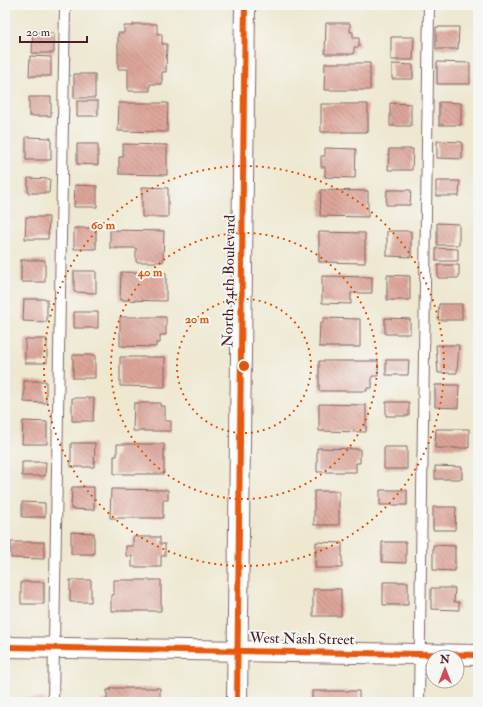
<svg xmlns="http://www.w3.org/2000/svg" width="483" height="707" font-family="'IM FELL Double Pica',serif">
	<defs>
		<pattern id="building-back-hatch" width="6" height="6" patternUnits="userSpaceOnUse"><rect width="6" height="6" fill="#dda599"/><path d="M-1 5l2 2M0 0l6 6M5-1l2 2" fill="none" stroke="#b5867d"/></pattern>
	</defs>
	<rect width="100%" height="100%" fill="#f6f6f2"/>
	<filter id="ink" filterUnits="userSpaceOnUse"><feTurbulence type="fractalNoise" baseFrequency=".025" numOctaves="2"/><feDisplacementMap in="SourceGraphic" scale="8" xChannelSelector="R" yChannelSelector="G"/><feConvolveMatrix kernelMatrix="1 2 1 2 8 2 1 2 1" color-interpolation-filters="sRGB"/></filter>
	<filter id="wash" filterUnits="userSpaceOnUse"><feTurbulence type="fractalNoise" baseFrequency=".012" numOctaves="4" result="noise"/><feDisplacementMap in="SourceGraphic" scale="16" xChannelSelector="R" yChannelSelector="G"/><feGaussianBlur stdDeviation="0.9" result="paint"/><feColorMatrix in="noise" values="0 0 0 0 0 0 0 0 0 0 0 0 0 0 0 0 0 1.4 0 .05"/><feComposite in="paint" operator="in"/></filter>
	<g filter="url(#wash)">
		<rect width="100%" height="100%" fill="#eee8d1"/>
		<g id="blocks">
			<path fill="url(#building-back-hatch)" d="M326,23h24v9h3v6h6v9h-5v7h-29z
				M133,24h24v10h5v10h5l-1,28h-4v12h-12v7h-22v-22h-10v-36h6v-7h9z
				M436,27h23l-1,22h-22z
				M33,32l21,1v20h-22z
				M391,37h23l-1,23h-22z
				M30,56l21,1v19h-22z
				M437,62l33,1v21h-33z
				M325,63h45v27h-46z
				M392,64l21,1v14h-21z
				M74,74h21v24h-21z
				M29,97h22v19h-22z
				M77,101h21v15h-21z
				M439,102l22,1v22h-22z
				M119,103h49l-1,29 -49,-1z
				M390,103l21,1v22h-21z
				M321,104h47v28h-47z
				M26,137l25,1v22h-25z
				M437,141l25,1v17l-25,-1z
				M77,144h21v21l-21,-1z
				M123,144l44,1v30l-48,-1v-17h4z
				M325,148l31,1 -1,29 -30,-1v-10h-4v-11h4z
				M389,149h24l-1,21h-24z
				M28,178l22,1 -1,14h-21z
				M436,181h24l-1,15h-23z
				M75,185l22,1v21h-23z
				M142,187l26,1v29h-26z
				M321,190l47,1v26l-48,-1z
				M387,190h24l-1,15h-24z
				M26,217h23l-1,22h-23z
				M437,223l22,1v21h-22z
				M74,228h22v21h-22z
				M110,230l54,1 -1,31h-27v-14h-26z
				M387,231h24v26l-24,-1z
				M319,232l46,1v30l-46,-1z
				M436,248l22,1v12h-22z
				M21,260h24v22h-24z
				M438,265h21v13h-21z
				M74,271h22v22l-22,-1z
				M121,272l45,1v28l-46,-1z
				M387,275l23,1v24h-23z
				M322,276l50,1v16h-21v11l-29,-1z
				M5,299h4l-1,17h-3z
				M24,299h23v23l-24,-1z
				M439,304h23v16h-24z
				M74,312h24v16h-24z
				M120,317h46v18h-6v8h-4v4l-36,-1z
				M323,318l37,1v28h-41l1,-24h3z
				M385,318l25,1v15h-25z
				M25,339h22v24h-22z
				M436,345h23l-2,28h-19z
				M73,355h22v23h-22z
				M120,357h45v30l-45,-1z
				M386,360h23l-1,15h-22z
				M319,361h59v15h-6v12h-5v3h-48z
				M24,381h22v22l-22,-1z
				M435,385h24l-1,23 -23,-1z
				M72,398h22l-1,23h-21z
				M386,402h23v14h-23z
				M134,403h26v3h5v15h6v10h-38z
				M319,404l47,1v27l-47,-1z
				M23,421l24,1v22h-25z
				M436,429h33v19h-34z
				M71,443h24l-1,24h-23z
				M117,444h47v30h-50v-18h3z
				M384,447h23v22h-23z
				M317,448l43,1v14h-4v9h-39z
				M22,462h24l-1,14h-23z
				M435,466l27,1v12h-27z
				M72,487h22v23l-23,-1z
				M111,489l57,1v10h-5v18h-53z
				M380,490h27v15h-27z
				M314,491h25v34h-25z
				M22,502l23,1v14h-23z
				M433,507h23l-1,23h-22z
				M475,508l3,1v28h-3z
				M71,532l23,1v21h-23z
				M133,537h27v7h5v12h-4v11h-29v-11h-6v-10h7z
				M11,542h33v17l-33,-1z
				M316,542l26,1v25h-27z
				M382,542h24v21l-24,-1z
				M433,545l22,1v25l-22,-1z
				M70,580h21v22h-21z
				M114,580h47v31h-50v-16h3z
				M21,582h23v22h-23z
				M383,582h25v23h-25z
				M431,588h24l-1,14h5v8l-28,-1z
				M313,589h28v27h-28z
				M111,688h49v14h-58v-2h5v-10h4z
				M312,691h47v11h-47z
				M22,698l23,1v3h-23z"/>
		</g>
	</g>
	<g filter="url(#ink)">
		<use href="#blocks" fill-opacity="0" stroke="#836565" stroke-width="1"/>
		<g fill="none" stroke-linecap="round" stroke-linejoin="round">
			<g stroke="#836565" stroke-width="12">
				<path id="service" d="M53,702l12,-697
					M419,702l10,-697"/>
			</g>
			<g stroke="#836565" stroke-width="22">
				<path id="minor" d="M5,647l473,8
					M237,702l8,-697"/>
			</g>
			<use href="#service" stroke="#fff" stroke-width="10"/>
			<use href="#minor" stroke="#fff" stroke-width="20"/>
			<g stroke="#f6f6f2" stroke-width="8">
				<path id="cycleway" d="M5,647l473,8
					M237,702l8,-697"/>
			</g>
			<use href="#cycleway" stroke="#e8590c" stroke-width="6"/>
		</g>
	</g>
	<g fill="none" stroke="#e0560e" stroke-width="2" stroke-dasharray="2 4">
		<circle cx="244" cy="366" r="67"/>
		<circle cx="244" cy="366" r="133"/>
		<circle cx="244" cy="366" r="200"/>
	</g>
	<g text-anchor="middle" dominant-baseline="central" stroke-width="4" stroke-linejoin="round" paint-order="stroke">
		<g font-size="15" fill="#4a1f2b" stroke="#f6f6f2">
			<text transform="translate(229 281) rotate(-89)">North 54th Boulevard</text>
			<text transform="translate(302 639) rotate(1)">West Nash Street</text>
		</g>
	</g>
	<circle cx="244" cy="366" r="6" fill="#e0560e" stroke="#f6f6f2" stroke-width="2"/>
	<g font-size="12" text-anchor="middle" font-weight="bold" fill="#e0560e" stroke="#f6f6f2" stroke-width="4" stroke-linejoin="round" paint-order="stroke">
		<text x="103" y="229">60 m</text>
		<text x="150" y="276">40 m</text>
		<text x="197" y="323">20 m</text>
	</g>
	<rect width="483" height="707" fill="none" stroke="#f6f6f2" stroke-width="20"/>
	<g transform="translate(445 669)"><circle r="19" fill="#f6f6f2" stroke="#b1a0a2"/>
	<path d="M0-3L7 15L0 10L-7 15Z" fill="#d1495b"/>
	<text y="-6" font-size="11" font-weight="bold" text-anchor="middle" fill="#4a1f2b">N</text>
	</g>
	<path d="M20 36v6h67v-6" fill="none" stroke="#4a1f2b" stroke-width="2"/>
	<text x="26" y="36" font-size="12" fill="#4a1f2b" stroke="#f6f6f2" stroke-width="3" paint-order="stroke">20 m</text>
</svg>
